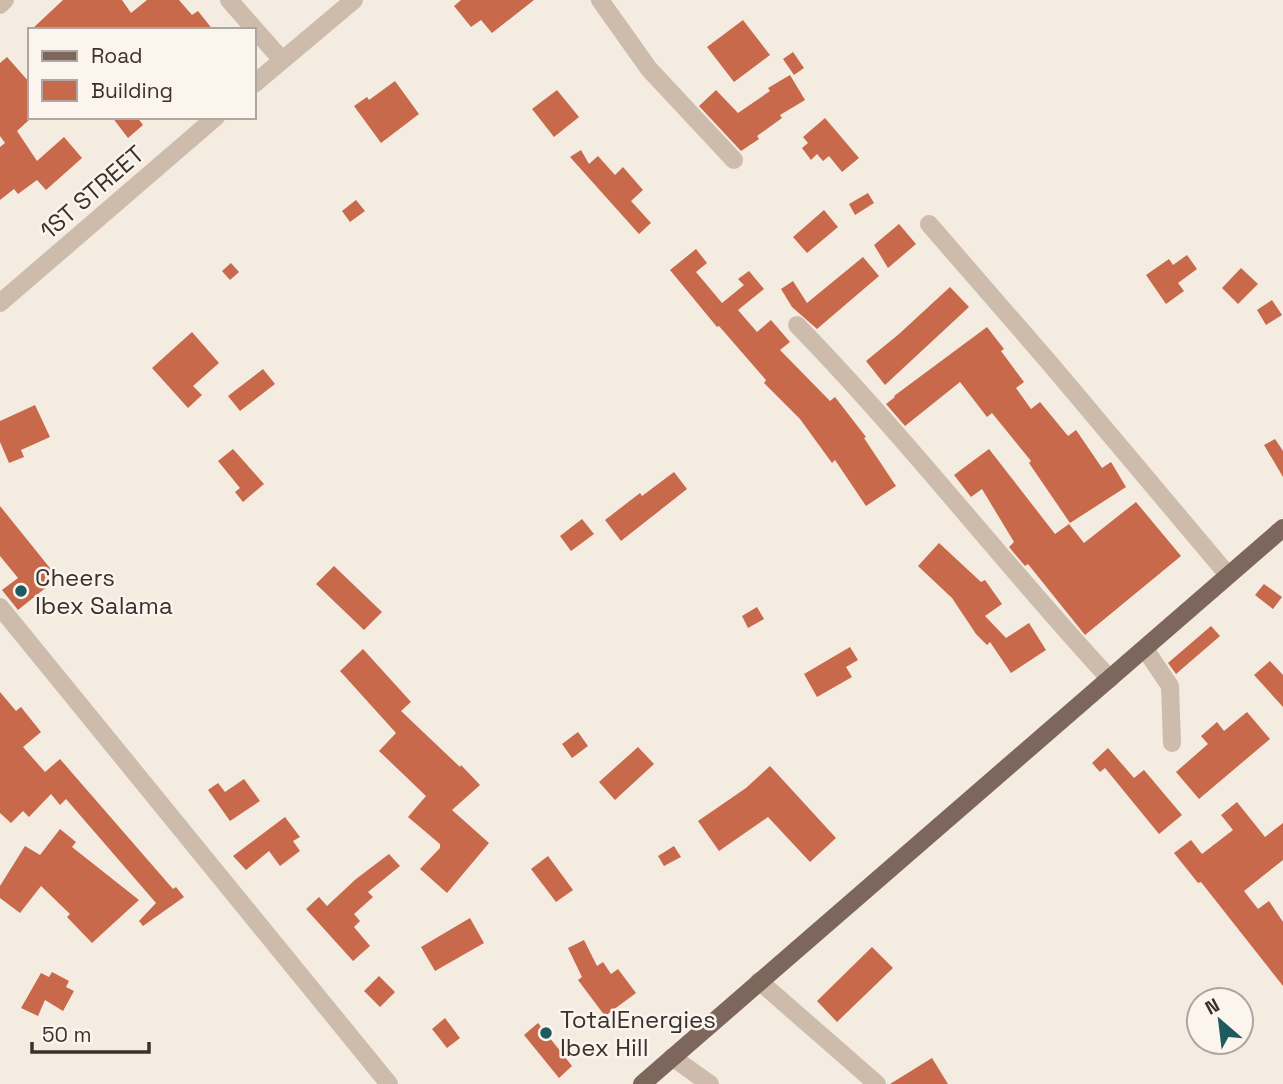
<svg xmlns="http://www.w3.org/2000/svg" width="1283" height="1084" font-family="'Space Grotesk',sans-serif">
	<rect width="100%" height="100%" fill="#f4ebe1"/>
	<path fill="#c8694b" d="M63,0h59l9,13 16,-13h32l13,15 6,-4 15,19h-182z
		M461,0h73l-42,33 -11,-13 -10,7 -17,-21z
		M743,20l27,35 -36,27 -27,-35z
		M793,52l11,16 -10,7 -11,-16z
		M7,57l23,26v36l-13,12 20,30 27,-24 18,21 -36,32 -9,-10 -19,14 -4,-5 -14,11v-53l5,-4 -5,-7v-73z
		M790,75l15,25 -25,15 2,3 -25,18 2,3 -18,12 -42,-45 17,-16 22,23 32,-22 -2,-3z
		M395,81l24,33 -38,29 -27,-37 13,-9 2,3z
		M557,90l22,27 -25,20 -22,-28z
		M112,117h25l6,8 -15,13z
		M825,118l34,40 -17,14 -13,-16 -6,5 -6,-7 -6,6 -9,-12 6,-5 -5,-6z
		M581,150l8,14 9,-8 17,19 8,-8 20,23 -12,11 20,22 -12,11 -69,-77z
		M868,193l6,10 -19,12 -6,-11z
		M356,200l9,11 -15,11 -8,-11z
		M824,210l14,17 -31,26 -14,-16z
		M899,224l17,20 -28,24 -14,-23z
		M696,249l11,14 -11,9 26,31 22,-18 -6,-6 11,-8 15,18 -26,21 19,22 14,-12 19,22 -10,8 50,51 5,-4 31,40 -2,1 32,48 -30,20 -31,-46 -3,3 -32,-44 -36,-36 2,-3 -47,-54 -2,1 -47,-57z
		M1187,255l10,14 -19,14 6,8 -18,13 -20,-29 23,-16 4,6z
		M863,257l16,19 -62,53 -25,-22 -11,-18 12,-8 14,22z
		M231,263l8,9 -9,8 -8,-9z
		M1241,268l17,16 -20,20 -16,-16z
		M950,287l19,20 -84,78 -19,-24 33,-27z
		M1272,300l10,15 -16,10 -9,-15z
		M987,327l17,22 -3,2 23,31 -8,6 15,21 9,-7 28,34 8,-6 26,38 9,-6 15,25 -56,36 -41,-60 2,-2 -39,-48 -5,4 -27,-35 -55,44 -19,-22 9,-7 -1,-1z
		M192,332l27,31 -26,23 9,9 -14,13 -36,-40z
		M263,369l12,15 -35,27 -12,-15z
		M35,405l15,32 -29,13 3,7 -15,6 -9,-21v-21z
		M1275,439l8,12v26l-19,-32z
		M233,449l31,35 -21,18 -8,-10 5,-4 -22,-27z
		M989,449l66,85 14,-10 15,19 52,-41 45,54 -96,79 -57,-71 -3,2 -16,-19 5,-5 -32,-53 -11,8 -17,-22z
		M674,472l13,17 -66,52 -16,-21 35,-27 2,3z
		M0,506l58,72 -40,32 -16,-20 16,-12 -18,-22z
		M582,519l12,15 -23,17 -11,-15z
		M939,543l42,39 4,-2 17,24 -17,12 21,22 23,-15 17,27 -35,23 -21,-31 -3,3 -11,-11 -24,-36 -34,-32z
		M334,566l48,46 -18,18 -48,-46z
		M1264,584l18,13 -9,12 -18,-14z
		M757,607l7,12 -16,9 -6,-12z
		M1211,626l9,10 -44,38 -8,-11z
		M850,647l8,13 -12,7 6,10 -35,20 -13,-23z
		M363,649l48,53 -10,9 59,56 1,-2 19,20 -28,25 37,33 -42,50 -27,-24 20,-21v-4l-32,-27 18,-21 -47,-45 17,-18 -56,-62z
		M1270,661l13,14v32l-29,-32z
		M0,692l16,19 5,-4 20,25 -18,15 22,25 15,-13 113,130 3,-2 8,10 -41,29 -4,-5 17,-18 -90,-104 -6,6 -9,-11 -22,23 -6,-6 -12,12 -11,-10z
		M1247,712l23,27 -71,60 -23,-27 32,-28 -7,-8 16,-14 7,9z
		M578,732l10,14 -16,12 -10,-14z
		M638,747l16,17 -39,36 -16,-18z
		M1108,748l26,30 10,-8 38,45 -23,19 -54,-66 -5,4 -8,-9z
		M770,766l66,72 -26,24 -42,-45 -49,34 -21,-30 48,-33z
		M244,779l16,22 -30,20 -22,-31 10,-7 7,9z
		M1237,802l28,35 18,-14v37l-39,31 14,18 11,-8 14,21v64l-82,-104 -3,1 -24,-30 17,-13 11,14 31,-24 -12,-15z
		M285,817l15,20 -7,4 7,10 -20,15 -11,-15 -23,19 -13,-14z
		M60,829l16,13 -4,5 67,53 -47,43 -25,-26 3,-3 -29,-28 -21,27 -20,-15v-12l25,-40 15,9z
		M674,846l7,11 -17,9 -6,-10z
		M389,854l11,12 -32,26 5,5 -19,17 6,7 -6,6 16,19 -17,15 -47,-52 13,-12 8,9 29,-27z
		M548,856l25,34 -17,12 -25,-33z
		M470,918l14,25 -49,28 -14,-24z
		M584,940l13,26 6,-4 8,12 7,-5 18,24 -31,23 -27,-36 4,-3 -14,-29z
		M872,947l21,21 -56,54 -20,-21z
		M52,972l17,9 -3,6 8,4 -11,20 -18,-11 -7,16 -17,-8 20,-35 8,4z
		M379,976l16,16 -15,15 -16,-16z
		M445,1018l15,20 -13,10 -15,-19z
		M538,1023l34,43 -13,12 -35,-43z
		M932,1058l16,26h-58z"/>
	<g fill="none" stroke-linecap="round" stroke-linejoin="round">
		<path stroke="#cdbbac" stroke-width="18" d="M229,0l53,60
			M600,0l49,69 85,91
			M0,5l5,-5
			M254,84l100,-84
			M929,224l124,143 175,208
			M0,303l216,-186
			M797,325c110,113 206,238 313,354
			M0,607l389,477
			M1145,649l25,37 2,57
			M759,981l118,103
			M672,1057l38,27"/>
		<path stroke="#7d675c" stroke-width="18" d="M642,1084l641,-556"/>
	</g>
	<g fill="#1f5a5e" stroke="#fbf5ee" stroke-width="2.5">
		<circle cx="21" cy="591" r="7"/>
		<circle cx="546" cy="1033" r="7"/>
	</g>
	<g text-anchor="middle" dominant-baseline="central" stroke-width="5" stroke-linejoin="round" paint-order="stroke">
		<g font-size="24" fill="#3b302b" stroke="#fbf5ee">
			<text transform="translate(92 192) rotate(-41)">1ST STREET</text>
		</g>
		<g font-size="24" fill="#3b302b" stroke="#fbf5ee" text-anchor="start">
			<text x="35" y="577">Cheers<tspan x="35" dy="28">Ibex Salama</tspan></text>
			<text x="560" y="1019">TotalEnergies<tspan x="560" dy="28">Ibex Hill</tspan></text>
		</g>
	</g>
	<rect x="28" y="28" width="228" height="91" fill="#fbf5ee" stroke="#aea6a0" stroke-width="2"/>
	<rect x="42" y="51" width="35" height="10" fill="#7d675c" stroke="#aea6a0" stroke-width="2"/>
	<text x="91" y="63" font-size="21" fill="#3b302b">Road</text>
	<rect x="42" y="80" width="35" height="21" fill="#c8694b" stroke="#aea6a0" stroke-width="2"/>
	<text x="91" y="98" font-size="21" fill="#3b302b">Building</text>
	<g transform="translate(1220 1021) rotate(332)"><circle r="33" fill="#fbf5ee" stroke="#aea6a0" stroke-width="2"/>
	<path d="M0-5L12 26L0 18L-12 26Z" fill="#1f5a5e"/>
	<text y="-10" font-size="19" font-weight="bold" text-anchor="middle" fill="#3b302b">N</text>
	</g>
	<path d="M32 1042v10h117v-10" fill="none" stroke="#3b302b" stroke-width="3.5"/>
	<text x="42" y="1042" font-size="21" fill="#3b302b" stroke="#fbf5ee" stroke-width="5" paint-order="stroke">50 m</text>
</svg>
